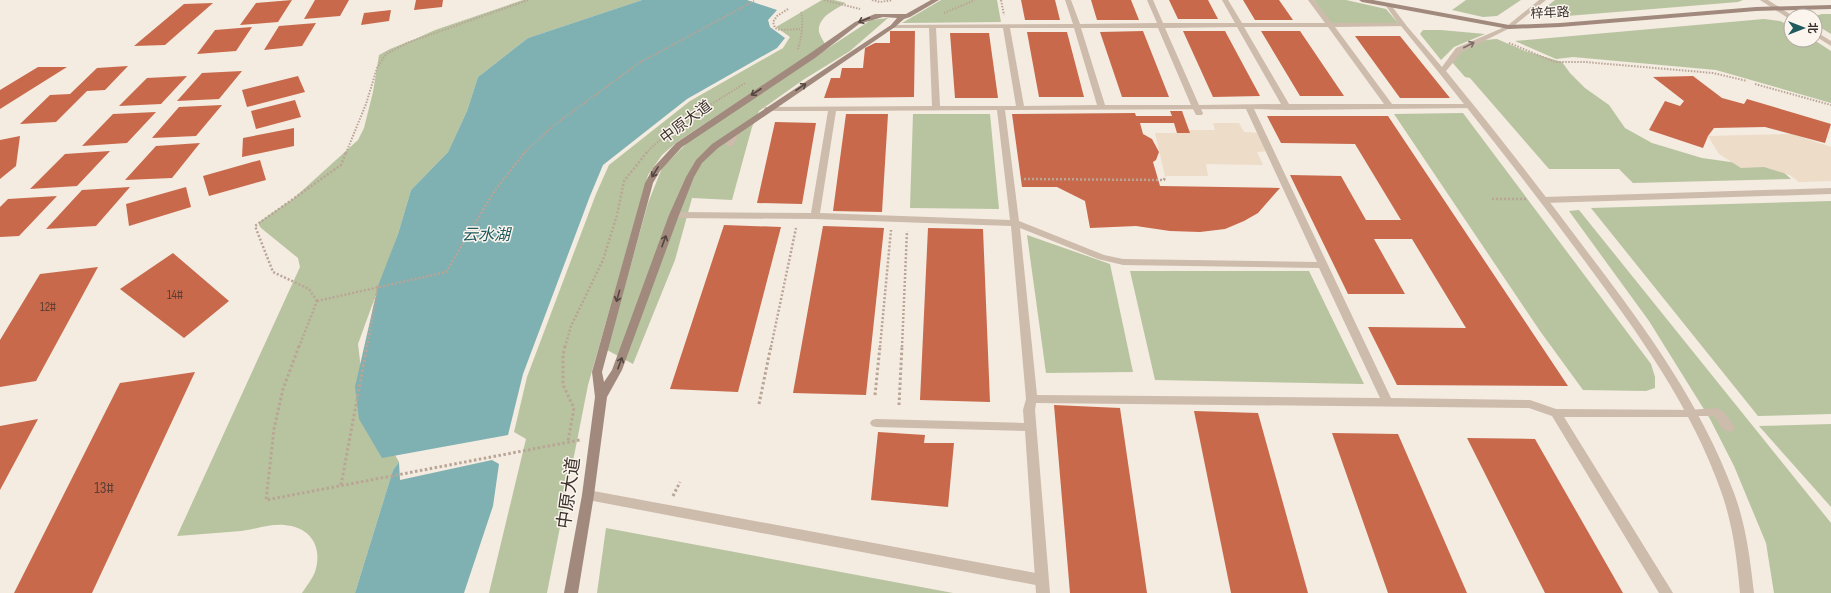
<svg xmlns="http://www.w3.org/2000/svg" width="1831" height="593" font-family="'Sofia Sans Condensed','Noto Sans SC',sans-serif">
	<rect width="100%" height="100%" fill="#f4ebe1"/>
	<path fill="#b8c4a0" d="M523,0h119l-114,38 -50,39 -11,34 -19,41 -37,38 -13,44 -40,110 7,58 34,60 -6,8 -38,123h-53c4,-6 10,-14 13,-21 8,-25 -4,-45 -31,-47 -15,-1 -28,4 -43,6 -21,2 -42,3 -64,5l123,-269 -2,-9 -37,-30 -2,-3v-3l35,-24 64,-58 6,-12 9,-36 6,-37 11,-6 25,-10 20,-9z
		M822,0h12l12,3c-10,6 -29,14 -27,29 1,4 4,8 6,12l-148,98 -15,13 -14,20 -60,210 -41,208h-58l37,-154 -12,-7 13,-55 69,-183 13,-29 81,-64 93,-53 7,-11 -14,-10z
		M941,0h56l4,22 -99,1z
		M1314,0h32l40,9 13,15h-68z
		M1466,0h55l-24,16 -14,1 -31,-7z
		M1555,0h188l-5,2 -183,15 -10,-1 -4,-5z
		M1822,14h9v20l-16,-10v-8z
		M888,18l-38,33 -47,29 -44,31 -7,16 -20,73 -40,-2 -17,62 -42,104 -26,-14 41,-147 14,-35 28,-28 34,-24 147,-96z
		M1764,19l16,2 11,5v14h23l17,11v52l-115,-33 -143,-13 -17,2 -41,-18z
		M1423,30h18l44,4 -31,13 -13,13 -21,-26z
		M1497,39l28,12 37,11 8,11 15,15 24,17 16,23 27,15 50,15 78,11 11,10 -158,4 -14,-14h-70l-79,-91 -5,-1 -14,-16c16,-19 22,-20 46,-22z
		M1463,113l188,251 4,13v11l-9,3 -63,-1 -43,-59 -146,-217z
		M913,114h77l9,95 -89,-1z
		M1831,201v213l-73,2 -167,-208z
		M1579,210l252,313v70h-57l-8,-50 -32,-77 -24,-47 -61,-98 -80,-110z
		M1027,235l83,29 23,108 -87,1z
		M1130,271h179l55,113 -209,-4z
		M1831,424v83l-72,-81z
		M606,528l347,65h-356z"/>
	<path fill="#ecdcc8" d="M1213,123h26l5,9 16,1 9,18 -12,1 6,13 -57,-1 2,12h-43l-10,-43h35l-1,-3h26z
		M1792,134l39,13v34l-32,1 -9,-7 -26,-8 -23,1 -22,-14 -11,-18z"/>
	<path fill="#7fb0b2" d="M642,0h105l30,10 -9,10 2,7 15,11 -8,10 -90,51 -84,66 -13,31 -67,178 -15,61 -126,23 -23,-39 -4,-32 23,-101 20,-52 13,-44 37,-38 19,-41 11,-34 50,-39z
		M492,460l7,4 -6,42 -29,87h-109l38,-123 6,-8 1,18z"/>
	<path fill="#c8694b" d="M292,0l-14,22 -38,3 16,-22z
		M315,0h34l-9,16 -36,3z
		M416,0h27l-1,7 -28,3z
		M1021,0h34l5,20h-35z
		M1091,0h40l8,20h-42z
		M1169,0h39l10,19h-40z
		M1243,0h36l14,20h-38z
		M213,3l-48,42 -31,1 50,-42z
		M391,10l-2,11 -28,4 3,-12z
		M316,23l-14,23 -38,4 15,-24z
		M252,27l-16,24 -39,3 18,-24z
		M890,31h25l-1,66 -90,1 7,-20h9l2,-10h21l2,-20 10,-5h15z
		M1143,31l26,66h-47l-22,-65z
		M1183,31h42l35,65 -47,1z
		M1261,31h39l44,65h-44z
		M1027,32h40l17,65h-45z
		M950,33h39l9,65h-43z
		M1355,36h45l50,62h-50z
		M128,66l-23,24 -18,1 -31,31 -36,2 30,-29 20,-1 27,-26z
		M38,67h29l-67,42v-19z
		M242,71l-23,28 -42,2 25,-28z
		M187,76l-26,28 -42,2 28,-28z
		M298,76l7,16 -58,15 -5,-17z
		M1693,76l29,22 22,6 3,-5 84,25 -6,19 -60,-16 -51,1 -6,8 -5,12 -54,-18 16,-29 15,5 4,-5 -31,-24z
		M295,100l6,17 -45,12 -5,-18z
		M222,105l-26,31 -44,2 27,-31z
		M1170,111h12l8,22h-13l-3,-10h-34l3,11 9,5 7,13 -3,8 -3,2 7,24 120,2 -22,25 -14,8 -19,8 -25,3 -30,-1 -34,-5 -46,2 -5,-27 -28,-14h-35l-10,-73 123,-1 1,3h36z
		M156,112l-29,31 -45,3 31,-32z
		M846,114h42l-6,98 -49,-1z
		M1267,116h121l180,270 -171,-1 -29,-58 98,1 -54,-89h-38l31,55h-57l-58,-119 51,1 25,44h35l-46,-76 -74,-1z
		M775,122l41,1 -14,81 -45,-1z
		M294,128v18l-52,11 1,-19z
		M20,136l-4,30 -16,13v-39z
		M200,143l-28,35 -47,2 31,-34z
		M110,151l-33,35 -47,3 35,-35z
		M260,160l6,20 -57,16 -6,-20z
		M130,187l-34,39 -50,3 36,-39z
		M186,187l5,20 -62,19 -3,-22z
		M57,196l-38,40 -19,1v-30l8,-8z
		M724,225l57,2 -43,165 -68,-3z
		M823,226l61,2 -18,167 -73,-2z
		M928,228l55,1 7,173 -70,-2z
		M173,253l56,48 -45,37 -64,-49z
		M98,267l-62,114 -36,6v-47l40,-66z
		M195,372l-103,221h-78l106,-210z
		M1054,405l66,3 27,185h-77z
		M1194,411l64,2 50,180h-77z
		M38,419l-38,71v-64z
		M878,432l47,3 -1,8h30l-6,64 -77,-7z
		M1332,433l66,1 69,159h-79z
		M1467,438l68,1 88,154h-78z"/>
	<g fill="none" stroke-linecap="round" stroke-linejoin="round">
		<path stroke="#b9a596" stroke-width="2" stroke-dasharray="1.5 1.5" stroke-linecap="butt" d="M824,0l36,9
			M872,0l8,2 12,-2
			M1001,0l3,15
			M788,9l-11,7 -4,6 2,6 5,2 20,-1
			M944,13l31,-13
			M1509,43l46,19h30l128,11 34,8
			M798,49c3,-8 6,-30 3,-37
			M1755,84l76,21
			M346,153l20,-49 11,-36 9,-14 21,-11 121,-43
			M524,153l30,-28 85,-62 115,-62
			M646,153c28,-28 65,-48 99,-70"/>
		<path stroke="#b9a596" stroke-width="2.5" stroke-dasharray="2 2" stroke-linecap="butt" d="M1024,179l140,1 1,-4
			M1492,199h35
			M317,301l129,-29 49,-82 30,-38
			M317,301l-8,-12 -36,-17 -18,-46 86,-61 5,-13
			M299,347l18,-46
			M367,347l11,-61
			M565,347l6,-21 32,-66 14,-45 7,-34 23,-29
			M771,347l25,-119
			M880,347l11,-117
			M902,347l5,-116"/>
		<path stroke="#b9a596" stroke-width="3" stroke-dasharray="2.5 2.5" stroke-linecap="butt" d="M299,346l-16,43 -9,40 -8,71 314,-60
			M565,346l-2,9v30l11,23 -6,33
			M875,395l5,-49
			M759,404l12,-58
			M899,405l3,-59
			M341,485l26,-139
			M673,496l7,-14"/>
		<path fill="#cdbbac" fill-rule="evenodd" d="M1193,105h6l4,8 -1,2h-6l-4,-8z
			M733,129h6l1,2 -7,15h-6l-1,-2z
			M1717,408c7,2 14,13 18,20l-2,3c-10,3 -14,-8 -19,-15h-25l-2,-3 2,-3z
			M588,490l453,84 5,2 2,4 -2,4 -5,2 -453,-86 -4,-1 -2,-4 2,-4z"/>
		<path fill="#cdbbac" fill-rule="evenodd" d="M1065,0h6l9,24 77,-1 -10,-23h6l10,23h72l-13,-23h6l14,23h83l-17,-23h6l18,23h66l-12,-17 5,-1 15,20 -1,1 -70,1 57,77h81v4l-186,2 -33,-1 137,289 139,2 26,9 141,1 2,3 -2,3 -4,1h-129l109,176h-14l-107,-177 -23,-8 -493,-5 -1,7 15,183h-14l-11,-162 -149,-4 -4,-1 -2,-3 2,-3 4,-1 148,4 -1,-13 3,-11 -15,-173 -196,-7 -141,-1 -5,-3 5,-3 137,1 17,-102h-60l-4,-2 1,-2 167,-1 -3,-78h-36l-2,-1v-2l182,-1zM1237,27l44,77 -82,1 -34,-77zM1244,27h84l56,77h-95zM936,28h67l13,78h-76zM1010,28h64l23,77 -73,1zM1081,28h77l33,77h-86zM1246,109l71,153 -194,-3 -19,-4 -85,-34 -14,-111zM997,110l13,110 -190,-7 16,-102zM1020,228l78,31 25,6 196,3 61,130 -343,-3z
			M1539,0h7l-35,28h-4v-2z
			M1760,0h8l25,16h-2v4z
			M1815,31l16,10v5l-16,-10z
			M1831,188v6l-287,9 -4,-3 4,-3z"/>
		<path fill="#cdbbac" fill-rule="evenodd" d="M1401,24h4l37,43 14,-19 51,-22 5,1 -50,25 -16,19c49,60 97,121 143,183 57,75 112,150 145,239 12,32 16,66 20,100h-14c-3,-34 -7,-67 -18,-99 -30,-87 -84,-161 -138,-234 -59,-80 -120,-157 -183,-234z"/>
		<path fill="#a18a7d" fill-rule="evenodd" d="M931,0h8l-29,17 -6,2 -9,8 -177,121 -16,15 -8,14 -15,38 -57,155 -15,27 -13,98 -16,98h-14l18,-98 13,-98 -3,-25 53,-189 8,-15 23,-25 133,-89 46,-32 20,-8h31zM883,17l14,1 -6,7 -179,119 -16,16 -10,17 -17,38 -57,155 -8,12 -2,-10 51,-189 7,-12 22,-24 133,-89 44,-34z
			M1359,0h14l136,25 51,-2 196,-16 75,-2v4l-75,2 -196,16 -51,2 -147,-27z"/>
	</g>
	<defs><path id="oneway-shaft" d="M-6 0H5M1.5-3L5.5 0L1.5 3" fill="none" stroke-width="1.6" stroke-linecap="round" stroke-linejoin="round"/></defs>
	<g stroke="#544640">
		<use href="#oneway-shaft" transform="translate(864 20) rotate(158)"/>
		<use href="#oneway-shaft" transform="translate(801 87) rotate(-34)"/>
		<use href="#oneway-shaft" transform="translate(756 92) rotate(147)"/>
		<use href="#oneway-shaft" transform="translate(655 172) rotate(122)"/>
		<use href="#oneway-shaft" transform="translate(664 241) rotate(-70)"/>
		<use href="#oneway-shaft" transform="translate(618 296) rotate(106)"/>
		<use href="#oneway-shaft" transform="translate(620 363) rotate(-70)"/>
	</g>
	<use stroke="#7d6f65" href="#oneway-shaft" transform="translate(1469 45) rotate(-27)"/>
	<g text-anchor="middle" dominant-baseline="central" stroke-width="3" stroke-linejoin="round" paint-order="stroke">
		<g font-size="13" fill="#3b302b" stroke="#fbf5ee">
			<text transform="translate(1550 13) rotate(-3)">梓年路</text>
		</g>
		<g font-size="13" fill="#5e3e33">
			<text x="175" y="295">14#</text>
			<text x="48" y="307">12#</text>
		</g>
		<g font-size="15" fill="#3b302b" stroke="#fbf5ee">
			<text transform="translate(686 122) rotate(-37)">中原大道</text>
		</g>
		<g font-size="16" font-style="italic" fill="#1f5a5e" stroke="#fbf5ee">
			<text x="486" y="235">云水湖</text>
		</g>
		<g font-size="16" fill="#5e3e33">
			<text x="104" y="488">13#</text>
		</g>
		<g font-size="18" fill="#3b302b" stroke="#fbf5ee">
			<text transform="translate(569 493) rotate(-82)">中原大道</text>
		</g>
	</g>
	<g transform="translate(1803 28) rotate(90)"><circle r="19" fill="#fbf5ee" stroke="#aea6a0"/>
	<path d="M0-3L7 15L0 10L-7 15Z" fill="#1f5a5e"/>
	<text y="-6" font-size="11" font-weight="bold" text-anchor="middle" fill="#3b302b">北</text>
	</g>
</svg>
